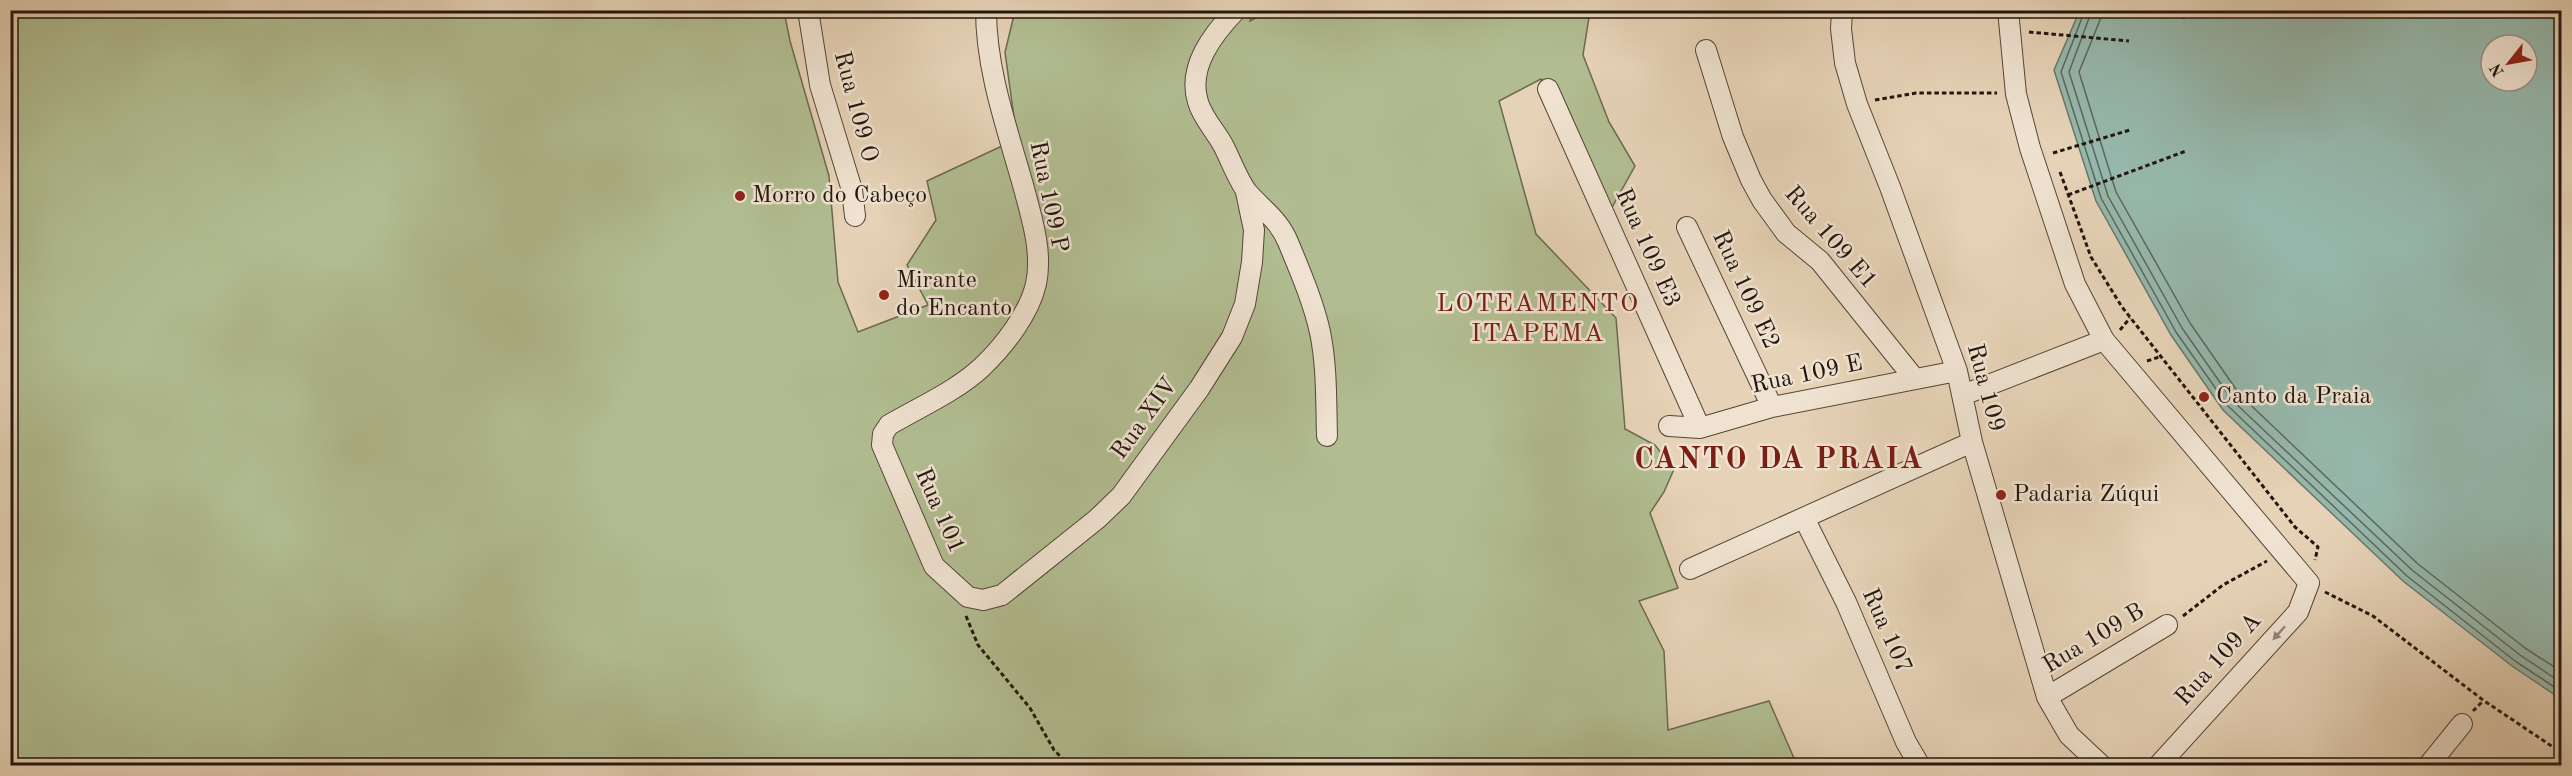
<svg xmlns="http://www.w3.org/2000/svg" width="2572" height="776" font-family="'Old Standard TT',serif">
	<rect width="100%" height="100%" fill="#e6d2b6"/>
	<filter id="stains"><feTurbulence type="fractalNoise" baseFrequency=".00333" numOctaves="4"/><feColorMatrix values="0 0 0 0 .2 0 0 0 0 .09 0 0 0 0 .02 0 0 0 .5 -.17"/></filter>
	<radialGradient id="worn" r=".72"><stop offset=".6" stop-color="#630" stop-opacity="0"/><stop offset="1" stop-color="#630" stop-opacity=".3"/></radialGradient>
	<path fill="#b1bd91" stroke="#6a6a50" stroke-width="1.5" d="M1271,10l319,1 -7,44 26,67 26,44 -24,43 -41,-95 -29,-35 -42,22 37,133 80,84 9,111 30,16 19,24 -10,23 -14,21 28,75 -39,13 25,50 4,79 101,-29 28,64h-1786l-1,-754h774l6,30 39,135 9,106 20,50 70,-27 -21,-40 29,-45 -9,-39 90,-42 -12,-87 10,-41h238l-3,10z"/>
	<path fill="#96b8ac" stroke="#68776d" stroke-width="1.5" fill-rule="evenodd" d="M2080,10l481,1v688l-49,-33 -109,-85 -180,-171 -52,-75 -75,-134 -42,-131zM2491,45h36v36h-36z"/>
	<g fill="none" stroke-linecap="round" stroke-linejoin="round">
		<path stroke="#5c675e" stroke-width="1.5" d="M2085,10l-24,62 40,126 75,134 52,74 179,170 108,85 47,31
			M2092,10l-23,62 39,124 74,132 51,73 179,169 108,85 42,28
			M2101,10l-1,10 -21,52 37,120 74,131 50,72 178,169 107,84 37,24"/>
		<g stroke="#544539" stroke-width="22">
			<path id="minor" d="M808,10l12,75 32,105 3,26
				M986,10c0,60 21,118 37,175 8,31 20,66 13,99 -7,30 -32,62 -54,83 -24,23 -64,41 -93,58l-6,9 -1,11 52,121 34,31 15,3 19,-5 95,-76 24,-23 78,-107 33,-52 13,-33 7,-42 2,-32 -8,-38
				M1236,10c-23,24 -49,57 -38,92 4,15 18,30 25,43 7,13 16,38 25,48 15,17 31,27 40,49 12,29 25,59 32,90 7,34 6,69 7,104
				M1842,10l-1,19 4,34 12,41 33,83 67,184 15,71 75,255 22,38 33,31
				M2008,10l8,84 14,54 45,136 29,56 205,243 -11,29 -140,154
				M1706,50l27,87 18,43 11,20 24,33 34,28 94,117
				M1548,89l152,339
				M1687,227l85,180
				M1963,395l141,-55
				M1669,426l31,2 72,-21 185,-36
				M1804,518l42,84 60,140 14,24
				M1690,569l282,-127
				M2047,697l120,-72
				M2428,766l34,-42"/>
		</g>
		<path stroke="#23160f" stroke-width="3" stroke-dasharray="4.5 3" stroke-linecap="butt" d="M2168,10l17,8
			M2029,32l100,9
			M1875,100l41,-7h81
			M2053,153l77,-23
			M2060,172l31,85 31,50 173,220 23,20 -3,13
			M2068,195l118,-44
			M2120,330l10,-12
			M2147,361l12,-4
			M2325,592l48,24 110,84 79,53
			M966,616l12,29 52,63 24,42 16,16
			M2183,616l40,-31 44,-24
			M2473,711l10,-10"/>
		<use href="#minor" stroke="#efe2d0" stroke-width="20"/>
	</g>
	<defs><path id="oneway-solid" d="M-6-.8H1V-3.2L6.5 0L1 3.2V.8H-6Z" transform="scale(1.5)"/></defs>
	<use fill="#938679" href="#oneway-solid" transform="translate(2279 633) rotate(132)"/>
	<g fill="#8f2418" stroke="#efe2d0" stroke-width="2">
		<circle cx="740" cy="196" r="6"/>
		<circle cx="884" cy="295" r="6"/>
		<circle cx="2204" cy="397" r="6"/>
		<circle cx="2001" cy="495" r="6"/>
	</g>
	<g text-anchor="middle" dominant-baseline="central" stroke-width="5" stroke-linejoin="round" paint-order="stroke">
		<g font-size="24" fill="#23160f" stroke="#efe2d0">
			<text transform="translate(855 107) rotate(75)">Rua 109 O</text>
			<text transform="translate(1048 197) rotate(78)">Rua 109 P</text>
			<text transform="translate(1830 238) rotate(49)">Rua 109 E1</text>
			<text transform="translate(1647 248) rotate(66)">Rua 109 E3</text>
			<text transform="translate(1745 290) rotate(65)">Rua 109 E2</text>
			<text transform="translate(1807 375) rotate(-12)">Rua 109 E</text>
			<text transform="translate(1985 388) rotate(75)">Rua 109</text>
			<text transform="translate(1145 419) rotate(-54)">Rua XIV</text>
			<text transform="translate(939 511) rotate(66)">Rua 101</text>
			<text transform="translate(1886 631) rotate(66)">Rua 107</text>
			<text transform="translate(2094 639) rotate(-31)">Rua 109 B</text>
			<text transform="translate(2219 660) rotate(-48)">Rua 109 A</text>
		</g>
		<g font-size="24" fill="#23160f" stroke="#efe2d0" text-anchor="start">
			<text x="752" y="196">Morro do Cabeço</text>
			<text x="896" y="281">Mirante<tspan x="896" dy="28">do Encanto</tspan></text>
			<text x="2216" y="397">Canto da Praia</text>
			<text x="2013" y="495">Padaria Zúqui</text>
		</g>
		<g font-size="26" letter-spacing="1.5" fill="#7a1f14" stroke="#efe2d0">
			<text x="1538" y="304">LOTEAMENTO<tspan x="1538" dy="30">ITAPEMA</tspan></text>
		</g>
		<g font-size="30" font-weight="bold" letter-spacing="1.5" fill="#7a1f14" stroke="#efe2d0">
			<text x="1779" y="460">CANTO DA PRAIA</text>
		</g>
	</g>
	<rect width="2572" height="776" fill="none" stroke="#e6d2b6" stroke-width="36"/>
	<rect x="12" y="12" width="2548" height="752" fill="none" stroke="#23160f" stroke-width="3"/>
	<rect x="18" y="18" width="2536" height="740" fill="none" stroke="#23160f" stroke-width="1.5"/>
	<g transform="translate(2509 63) rotate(239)"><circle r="28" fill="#efe2d0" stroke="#9d9083" stroke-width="1.5"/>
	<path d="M0-4.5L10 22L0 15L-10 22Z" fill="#8f2418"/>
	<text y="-9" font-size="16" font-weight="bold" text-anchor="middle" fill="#23160f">N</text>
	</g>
	<rect width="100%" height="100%" filter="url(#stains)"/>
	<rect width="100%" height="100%" fill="url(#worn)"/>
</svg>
